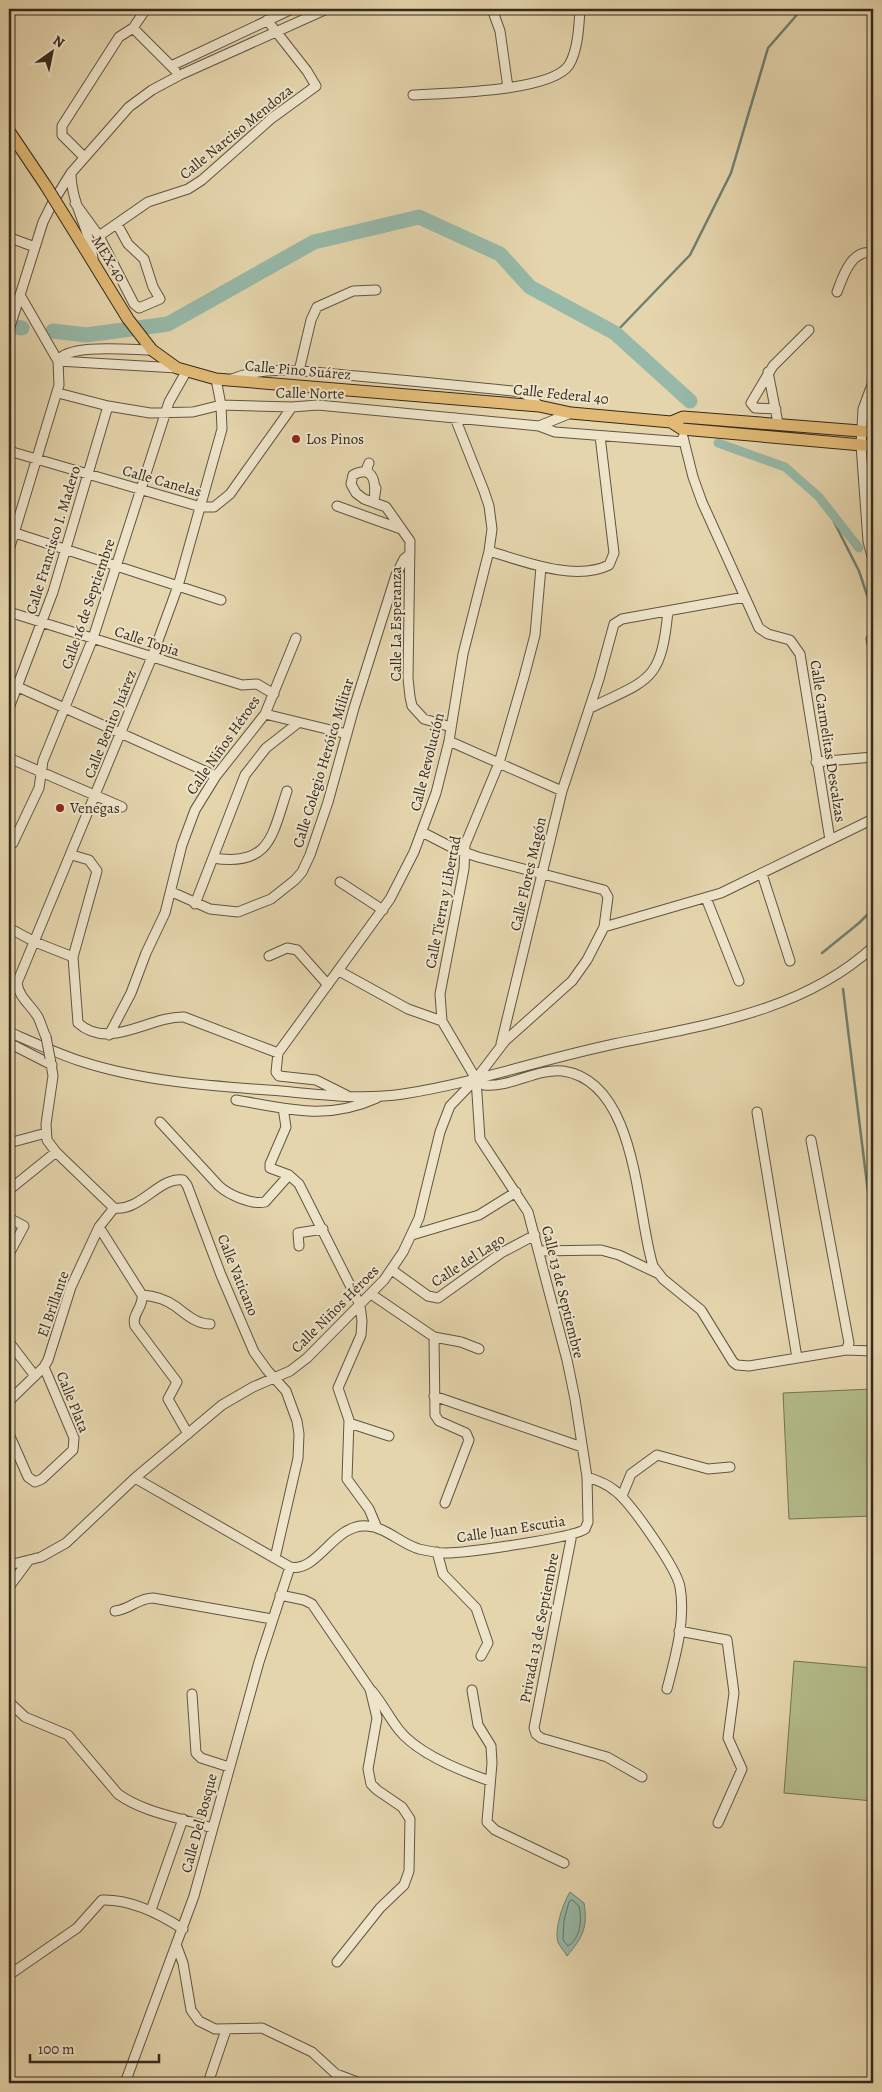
<svg xmlns="http://www.w3.org/2000/svg" width="882" height="2092" font-family="Alegreya,serif">
	<rect width="100%" height="100%" fill="#e5d5ad"/>
	<filter id="stains"><feTurbulence type="fractalNoise" baseFrequency=".004" numOctaves="4"/><feColorMatrix values="0 0 0 0 .2 0 0 0 0 .09 0 0 0 0 .02 0 0 0 .5 -.17"/></filter>
	<radialGradient id="worn" r=".72"><stop offset=".6" stop-color="#630" stop-opacity="0"/><stop offset="1" stop-color="#630" stop-opacity=".3"/></radialGradient>
	<path fill="#b4bd8b" stroke="#747454" d="M872,1389l1,127 -84,3 -6,-126z
		M794,1661l79,7v133l-89,-8z"/>
	<path fill="#96b9a9" stroke="#6f8071" d="M570,1892l14,11c4,24 -1,34 -17,53 -2,-4 -7,-9 -9,-14 -4,-12 5,-39 12,-50z"/>
	<g fill="none" stroke-linecap="round" stroke-linejoin="round">
		<path stroke="#667263" stroke-width="1" d="M572,1900l7,6c3,14 2,31 -11,40l-5,-6 1,-20 5,-18z"/>
		<path stroke="#6f8071" stroke-width="2.5" d="M615,333l75,-78 41,-82 37,-125 34,-39
			M825,504l34,67 14,42
			M822,953l37,-30 14,-14
			M843,989l30,244"/>
		<path stroke="#96b9a9" stroke-width="9" d="M718,443l67,24 34,30 40,51"/>
		<path stroke="#96b9a9" stroke-width="15" d="M9,326l13,2
			M53,331l33,4 82,-11 146,-82 105,-25 81,37 30,33 85,46 75,68"/>
		<g stroke="#615541" stroke-width="11">
			<path id="minor" d="M492,9l8,22 8,57
				M133,28l42,42
				M171,66l121,-57
				M413,95c32,-2 138,-3 156,-30 9,-15 10,-39 11,-56
				M84,157l-22,-22v-9l57,-89 14,-9 13,-19
				M71,173c0,31 19,56 22,86
				M75,203l24,33 35,68 5,4 21,-9 -7,-12 -9,-28 -16,-15 -11,-20
				M99,236l49,-34 40,-13 14,-9 70,-62 44,-32 -9,-15 -40,-51
				M9,240l4,-1 22,8
				M837,292c6,-16 15,-44 36,-39
				M873,329v16
				M9,330l34,-108 10,-20 18,-29 58,-66 23,-17 28,-15 147,-66
				M58,361l119,7
				M58,361c9,-18 74,-11 94,-11
				M299,371l12,-51 6,-13 36,-16 23,-1
				M768,372l10,51
				M232,379c39,-16 85,-6 125,-3 55,5 110,10 164,16l11,6 7,8
				M873,382l-10,27 -2,36 7,96 5,19
				M58,393l50,13 42,7 43,-1 28,-7 71,2 26,-2 221,21 16,6 129,10
				M776,409l-21,-1 -4,-5 22,-37 36,-36
				M539,426l32,-13
				M683,437l10,40 9,25 57,126 9,6 22,6 10,14 30,186
				M9,451l192,56h13l16,-13 62,-87
				M368,473l-1,-5 2,-5
				M376,488l-2,13c2,-17 1,-37 -21,-26l-2,9 5,9 8,6 22,8 24,34 -2,137 2,19 2,9 12,13 27,8
				M337,506l64,23
				M9,531l212,69
				M9,550l50,-165 -1,-24 -38,-66
				M489,551c34,10 86,31 120,14l5,-12 -14,-117
				M541,567l-6,68 -11,42 -25,86 -34,82 -1,24 -24,125 2,27 34,58 8,6c26,3 53,-17 79,-14 75,11 73,141 90,195l10,13 38,31 32,52 4,3 12,1 97,-16 27,1
				M9,612l233,73 15,-1 17,10
				M871,639l2,9
				M9,683l207,93
				M9,708l44,-116 55,-186
				M590,708c60,-29 71,-26 78,-97
				M265,714l82,20
				M449,741l113,50
				M9,758l113,49
				M816,762l57,-5
				M422,832l33,17 23,8 126,33 4,7 -4,30
				M9,846l4,-3 26,-55 4,-27 50,-123 76,-236 17,-30
				M72,855l17,5 8,11 -24,86 5,66c31,28 71,-7 106,-6l94,36
				M213,858c57,9 59,-22 74,-67
				M762,874l28,87
				M340,882l43,28
				M172,892l38,17 28,3 33,-13 24,-19 7,-8 8,-17 18,-53 26,-94 42,-133 8,-16 6,-5
				M706,898l33,83
				M195,904l50,-129 21,-27 32,-25
				M9,928l26,14 38,15
				M269,956l18,-8 10,2 31,35
				M339,971l69,38 34,12
				M9,1032c23,10 47,21 71,29 64,21 134,25 201,30 40,4 82,9 122,3 71,-11 140,-35 211,-50 91,-19 188,-32 259,-97
				M109,1035l22,-42 15,-40 19,-40 17,-68 13,-35 21,-34 49,-62 31,-76
				M46,1037c-3,-6 -5,-14 -8,-20 -7,-12 -19,-19 -21,-34l135,-326 26,-71 44,-157 -1,-24 -5,-26
				M9,1043l43,22
				M501,1044l61,-253 37,-112 15,-55 8,-5 123,-22
				M50,1058l3,18 -7,48 1,16 9,12 58,56
				M346,1095l-30,-15 -37,-4 -3,-4 2,-19 112,-154 24,-47 22,-59 13,-52 14,-87 26,-103 3,-22 -3,-23 -5,-15 -29,-73
				M236,1100c53,9 90,21 141,-2
				M283,1108l3,19 -16,37v4l19,7 10,9 61,121 2,16 -1,14 -23,53 11,32 -2,59 22,30 8,19
				M757,1112l40,246
				M160,1122l59,64c10,9 33,19 46,16l24,-27
				M811,1140l38,203 -3,7
				M9,1143l37,-10
				M9,1190l47,-38
				M114,1208c26,4 46,-32 69,-28l4,5 34,90 33,77 13,18 19,21 11,30 2,13 -1,24 -23,100
				M9,1218l15,8 -15,28
				M99,1227l43,68c2,12 -11,19 -7,31l42,56 -9,17 20,35
				M412,1235l67,-20 37,-23
				M299,1246l-1,-13 25,-4
				M539,1251l62,-1 18,5 38,18
				M392,1270l36,26 10,2 63,-45 34,-18
				M371,1294l63,43 27,5 18,7
				M142,1295c13,1 23,4 33,11 11,8 21,18 35,18
				M434,1337l1,78 4,6 27,12 3,7 -24,63
				M9,1342l26,34
				M434,1396l148,51
				M9,1401l35,-34 4,-7 23,-73 28,-60 15,-19
				M349,1423l40,13
				M9,1434l19,43 7,5 7,-3 31,-29 1,-12 -30,-71
				M587,1477c9,3 19,6 27,13 16,11 63,79 66,97 6,33 -5,71 -13,102
				M135,1478l155,89c28,6 44,-44 77,-41 19,1 34,18 52,23 9,2 18,4 27,4 18,0 128,-15 139,-24l3,-7 -1,-45 -12,-78 -8,-39 -39,-148 -48,-73 -4,-60
				M622,1496l9,-22 26,-19 51,14 22,-2
				M572,1534l-38,194 2,6 5,4 66,19 35,20
				M437,1552l6,22 33,34 12,35 -7,13
				M9,1565l32,-8 25,-14 69,-65 87,-73 31,-18 37,-16 17,-13 77,-78 19,-28 16,-34 21,-86 10,-26 26,-27 29,-38 67,-60 15,-21 17,-33 117,-34 152,-74
				M9,1587l20,-27
				M280,1595l24,5 8,4 58,85 7,29 -9,51 3,15 6,6 25,17 8,12 -1,52 -5,14 -24,23 -43,54
				M115,1611c14,-1 23,-13 38,-13l119,21
				M679,1631l48,9 7,53 -6,45 14,31 -24,54
				M472,1690l6,35 13,21 1,17 -5,59 8,8 69,33
				M372,1691c10,12 17,26 27,39 19,24 62,41 91,51
				M192,1694l4,59 5,5 28,9
				M9,1702l16,15 43,18 50,59c26,19 64,24 94,34
				M151,1910l32,-91
				M177,1947l6,16 8,47 8,11 16,8 47,-1 50,24 24,22 24,9
				M9,1975l68,-47 25,-28c29,-1 58,14 81,29
				M125,2083l69,-187 65,-234 31,-95
				M208,2083l18,-53"/>
		</g>
		<g stroke="#352a1d" stroke-width="13">
			<path id="major" d="M9,131l37,55
				M64,215l64,104 24,31 25,18 39,11 323,27 32,7 100,9 11,7 191,17
				M671,422l12,-5 13,1 177,14"/>
		</g>
		<use href="#minor" stroke="#eee4ca" stroke-width="9"/>
		<use href="#major" stroke="#e2ba76" stroke-width="11"/>
		<g stroke="#615541" stroke-width="11" stroke-linecap="butt">
			<path id="minor-bridge" d="M46,1037l4,21"/>
		</g>
		<g stroke="#352a1d" stroke-width="13" stroke-linecap="butt">
			<path id="major-bridge" d="M46,186l18,29"/>
		</g>
		<use href="#minor-bridge" stroke="#eee4ca" stroke-width="9"/>
		<use href="#major-bridge" stroke="#e2ba76" stroke-width="11"/>
	</g>
	<g fill="#8f2418" stroke="#eee4ca" stroke-width="2">
		<circle cx="296" cy="439" r="5"/>
		<circle cx="60" cy="808" r="5"/>
	</g>
	<g text-anchor="middle" dominant-baseline="central" stroke-width="4" stroke-linejoin="round" paint-order="stroke">
		<g font-size="15" fill="#352a1d" stroke="#eee4ca">
			<text transform="translate(236 132) rotate(-39)">Calle Narciso Mendoza</text>
			<text transform="translate(109 259) rotate(58)">MEX-40</text>
			<text transform="translate(298 370) rotate(5)">Calle Pino Suárez</text>
			<text transform="translate(310 393) rotate(1)">Calle Norte</text>
			<text transform="translate(561 394) rotate(6)">Calle Federal 40</text>
			<text transform="translate(162 481) rotate(16)">Calle Canelas</text>
			<text transform="translate(53 540) rotate(-73)">Calle Francisco I. Madero</text>
			<text transform="translate(88 604) rotate(-71)">Calle 16 de Septiembre</text>
			<text transform="translate(396 624) rotate(-90)">Calle La Esperanza</text>
			<text transform="translate(147 641) rotate(18)">Calle Topia</text>
			<text transform="translate(110 724) rotate(-68)">Calle Benito Juárez</text>
			<text transform="translate(828 741) rotate(81)">Calle Carmelitas Descalzas</text>
			<text transform="translate(223 745) rotate(-55)">Calle Niños Héroes</text>
			<text transform="translate(427 762) rotate(-76)">Calle Revolución</text>
			<text transform="translate(323 763) rotate(-73)">Calle Colegio Heróico Militar</text>
			<text transform="translate(528 874) rotate(-77)">Calle Flores Magón</text>
			<text transform="translate(443 902) rotate(-79)">Calle Tierra y Libertad</text>
			<text transform="translate(468 1260) rotate(-33)">Calle del Lago</text>
			<text transform="translate(238 1275) rotate(68)">Calle Vaticano</text>
			<text transform="translate(563 1292) rotate(76)">Calle 13 de Septiembre</text>
			<text transform="translate(53 1304) rotate(-71)">El Brillante</text>
			<text transform="translate(335 1309) rotate(-45)">Calle Niños Héroes</text>
			<text transform="translate(73 1402) rotate(68)">Calle Plata</text>
			<text transform="translate(511 1529) rotate(-9)">Calle Juan Escutia</text>
			<text transform="translate(539 1628) rotate(-79)">Privada 13 de Septiembre</text>
			<text transform="translate(199 1823) rotate(-75)">Calle Del Bosque</text>
		</g>
		<g font-size="15" fill="#352a1d" stroke="#eee4ca" text-anchor="start">
			<text x="306" y="439">Los Pinos</text>
			<text x="70" y="808">Venegas</text>
		</g>
	</g>
	<rect width="882" height="2092" fill="none" stroke="#e5d5ad" stroke-width="30"/>
	<rect x="10" y="10" width="862" height="2072" fill="none" stroke="#352a1d" stroke-width="2.5"/>
	<rect x="15" y="15" width="852" height="2062" fill="none" stroke="#352a1d"/>
	<g transform="translate(52 52) rotate(33)" stroke="#eee4ca" stroke-width="4" paint-order="stroke">
	<path d="M0-4L9 19L0 12L-9 19Z" fill="#352a1d"/>
	<text y="-8" font-size="14" font-weight="bold" text-anchor="middle" fill="#352a1d">N</text>
	</g>
	<path d="M30 2054v8h129v-8" fill="none" stroke="#352a1d" stroke-width="2.5"/>
	<text x="38" y="2054" font-size="15" fill="#352a1d" stroke="#eee4ca" stroke-width="4" paint-order="stroke">100 m</text>
	<rect width="100%" height="100%" filter="url(#stains)"/>
	<rect width="100%" height="100%" fill="url(#worn)"/>
</svg>
